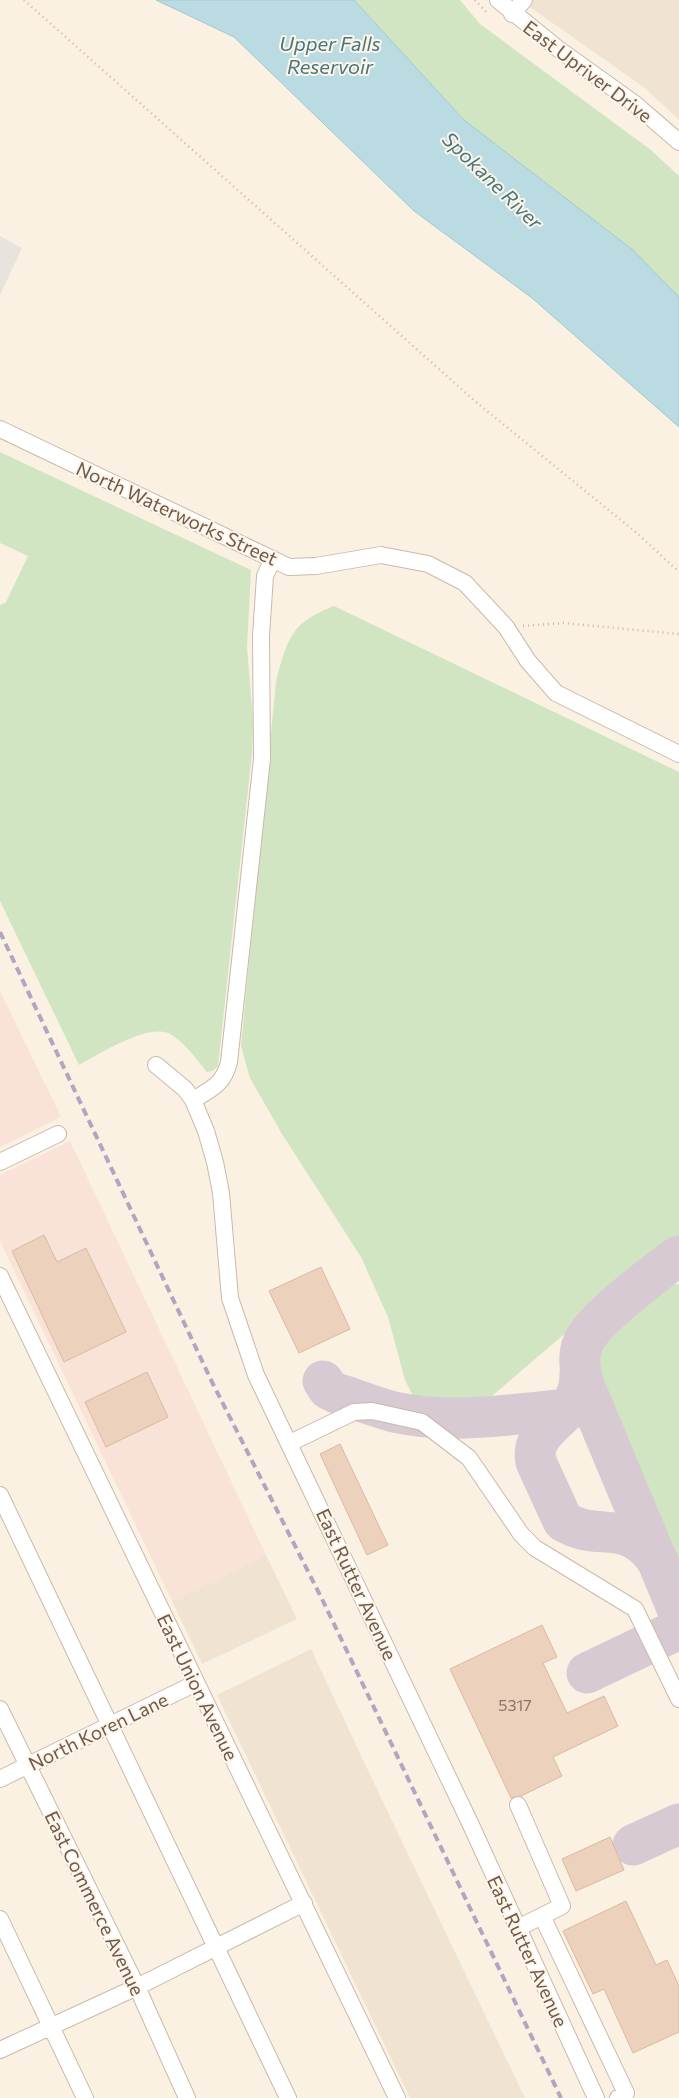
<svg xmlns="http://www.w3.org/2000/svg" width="679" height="2098" font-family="Commissioner,sans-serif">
	<rect width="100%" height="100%" fill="#faf1e3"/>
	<path fill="#f0e3d2" d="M520,0h159v120l-34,-32z
		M266,1555l31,64 -95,45 -30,-63z
		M311,1649l62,132 152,317h-115l-193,-403z"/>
	<path fill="#f9e2d7" d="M0,991l61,126 -61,30z
		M70,1141l196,414 -94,46 -172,-360v-66z"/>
	<path fill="#e9e3dd" d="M0,236l22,12 -22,47z"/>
	<path fill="#d1e5c3" d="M354,0h106l20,24 171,126 28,26v121l-46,-47 -169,-130z
		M0,452l251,118 -4,78 6,72 -1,33 -34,313 -5,5 -6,1c-11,-13 -21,-28 -35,-37 -22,-14 -72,19 -93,30l-79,-164v-296l6,-3 22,-46 -28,-13z
		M334,606l345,166v464l-194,166 -10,3 -22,1 -36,-2 -12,-24 -17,-63 -27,-60 -79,-123 -32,-56 -9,-32 35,-365c12,-42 14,-58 58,-75z
		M672,1284h7v298l-88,-210c-2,-12 -1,-20 4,-31l65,-55z"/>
	<path fill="#badbe1" stroke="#a1c9d2" d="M156,0h198l110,120 169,130 46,47v130l-147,-129 -118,-87 -180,-174z"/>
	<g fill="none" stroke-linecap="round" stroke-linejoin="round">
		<path stroke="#d7cad2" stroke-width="41" d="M679,1256l-8,5c-22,18 -78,58 -88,82 -6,14 -3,29 1,42l95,228
			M580,1373c2,47 -52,51 -44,89l27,59c36,23 64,-6 96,42
			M323,1381l5,8 8,4c19,6 39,14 58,19 58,13 118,2 176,-3
			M587,1673l92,-44
			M633,1845l46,-21"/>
	</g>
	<path fill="#ecd1bd" stroke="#ddb89f" d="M44,1235l13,27 29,-14 40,84 -62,30 -52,-111z
		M321,1267l29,62 -51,24 -30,-62z
		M147,1372l21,45 -62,30 -21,-45z
		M340,1444l48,101 -21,10 -47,-101z
		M542,1625l15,32 -14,6 24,50 37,-17 14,30 -65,31 9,19 -41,20 -10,2 -61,-129z
		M610,1837l14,33 -48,21 -14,-32z
		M626,1901l30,64 11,-5 12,26v46l-46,21 -29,-64 -11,5 -30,-63z"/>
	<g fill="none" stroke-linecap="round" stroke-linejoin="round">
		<g stroke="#c9b9ab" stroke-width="18">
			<path id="minor" d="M498,0l59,48 78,56 44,38
				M512,14l12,-14
				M0,429l289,138 27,-1 65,-11 47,9 37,19 41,44 22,34 28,32 123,61
				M156,1065l29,24 8,11 13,31 9,31 6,31 9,105 26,77 214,448 126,275
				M193,1100c18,-11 31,-16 36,-38l33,-303 -1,-123 4,-60 8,-17
				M0,1162l58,-28
				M0,1276l397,822
				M290,1443l64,-31 18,-1 50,11 47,36 52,76 14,14 100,61 44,90
				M0,1495l288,603
				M0,1709l137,278 50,111
				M0,1779l196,-96
				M542,1916l84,177 -8,5
				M0,1919l85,179
				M518,1928l44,-22 -44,-101
				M0,2050l137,-63 167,-84"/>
		</g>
		<path stroke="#d1b4a1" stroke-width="2.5" stroke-dasharray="1 4" stroke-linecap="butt" d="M24,0l452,402 162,132 41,38
			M475,0l12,13
			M523,626l40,-3 116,11"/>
		<use href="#minor" stroke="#fff" stroke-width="16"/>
		<path stroke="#b4a3c1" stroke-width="4" stroke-dasharray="8 5" stroke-linecap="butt" d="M0,932l212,450 110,217 239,499"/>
	</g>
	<g text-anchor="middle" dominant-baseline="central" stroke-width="4" stroke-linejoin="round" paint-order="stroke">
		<g font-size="16" fill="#8e7768">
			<text x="515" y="1704">5317</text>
		</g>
		<g font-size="19" fill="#6f594c" stroke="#fdf5e8">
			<text transform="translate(588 71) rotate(37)">East Upriver Drive</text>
			<text transform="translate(177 513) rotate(25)">North Waterworks Street</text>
			<text transform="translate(357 1584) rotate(65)">East Rutter Avenue</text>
			<text transform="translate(198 1687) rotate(64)">East Union Avenue</text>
			<text transform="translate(98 1731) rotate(-26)">North Koren Lane</text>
			<text transform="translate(95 1903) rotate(64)">East Commerce Avenue</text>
			<text transform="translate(528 1951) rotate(65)">East Rutter Avenue</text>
		</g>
		<g font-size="20" font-style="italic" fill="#477680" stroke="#fdf5e8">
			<text x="330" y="43">Upper Falls<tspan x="330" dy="23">Reservoir</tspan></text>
			<text transform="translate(493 180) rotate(44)">Spokane River</text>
		</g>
	</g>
</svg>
